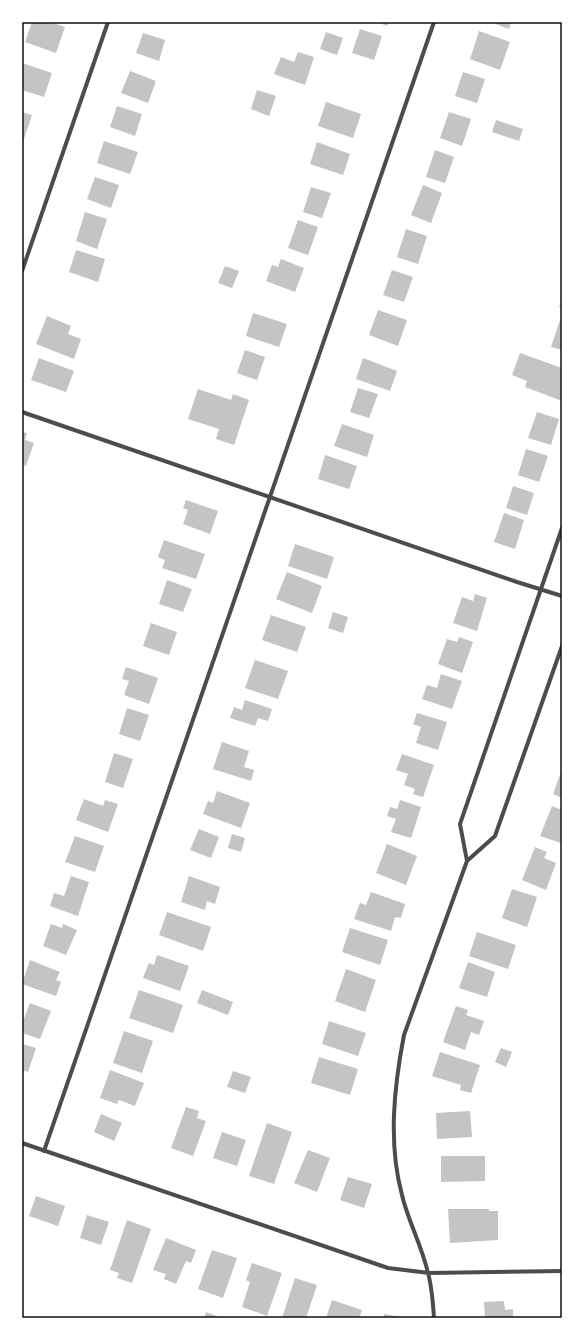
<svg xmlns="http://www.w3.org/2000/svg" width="584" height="1340" font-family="Manrope,sans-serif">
	<rect width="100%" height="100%" fill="#fff"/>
	<path fill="#c4c4c4" d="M32,22h18l15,5 -9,26 -31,-11z
		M377,22h12l-2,4z
		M490,22h21l-2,7z
		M360,29l22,7 -8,24 -22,-7z
		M479,31l31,11 -10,28 -30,-11z
		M326,32l17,6 -6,17 -17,-6z
		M143,33l22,7 -6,21 -23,-8z
		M298,52l16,5 -9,28 -31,-11 7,-17 13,5z
		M22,63l30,10 -8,24 -22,-7z
		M130,71l26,10 -8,22 -27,-10z
		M463,72l22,7 -8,24 -22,-7z
		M257,90l19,6 -7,20 -18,-7z
		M326,102l35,12 -8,24 -35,-12z
		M117,106l25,8 -7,22 -25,-9z
		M22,112l10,3 -10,30z
		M449,112l22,7 -9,27 -22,-8z
		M496,120l27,9 -4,12 -27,-9z
		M104,141l34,11 -8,22 -33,-11z
		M317,142l33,12 -7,21 -33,-11z
		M435,150l19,7 -9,26 -19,-6z
		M95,177l24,8 -8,23 -24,-9z
		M423,185l19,8 -11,30 -20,-8z
		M311,187l20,6 -9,25 -19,-6z
		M85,212l22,7 -10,30 -21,-8z
		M298,220l20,7 -10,28 -20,-7z
		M406,229l21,7 -9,28 -21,-7z
		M76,250l29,9 -7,23 -29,-10z
		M281,259l23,9 -9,24 -29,-11 6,-16 6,2z
		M225,266l14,5 -7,17 -14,-5z
		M392,270l21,7 -9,25 -21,-7z
		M562,299v10l-3,-2z
		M378,310l29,10 -9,26 -29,-11z
		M253,313l34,11 -8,23 -33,-11z
		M47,316l24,10 -3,8 13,5 -7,20 -38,-15z
		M560,320h2v30l-11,-3z
		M245,350l20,7 -8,23 -20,-7z
		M520,353l42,15v33l-37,-14 2,-6 -15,-6z
		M39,358l35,13 -8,21 -35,-12z
		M363,358l34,13 -7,20 -34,-12z
		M358,388l20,6 -9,24 -19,-6z
		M198,389l33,11 2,-6 16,6 -15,45 -18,-6 3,-10 -31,-10z
		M537,412l22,7 -8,26 -23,-7z
		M342,424l32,11 -7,22 -33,-11z
		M22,432l5,1 -2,7 9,3 -8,23 -4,-2z
		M526,449l22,7 -9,26 -21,-7z
		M325,455l32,11 -8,23 -31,-10z
		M513,486l21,7 -7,22 -21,-7z
		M186,500l32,11 -8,23 -27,-10 5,-14 -5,-2z
		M504,513l20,7 -9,29 -21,-7z
		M164,540l41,14 -9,25 -34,-11 3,-8 -7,-3z
		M295,544l39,13 -7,22 -39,-13z
		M287,572l35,14 -10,27 -36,-14z
		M167,580l25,9 -9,23 -24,-8z
		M475,594l12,4 -10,33 -24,-8 9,-26 11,4z
		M333,612l15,5 -5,16 -15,-5z
		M271,615l35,12 -9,25 -35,-12z
		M151,623l26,9 -8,23 -26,-9z
		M459,637l14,5 -11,31 -24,-9 9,-25 10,3z
		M255,660l33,11 -10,28 -33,-11z
		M126,667l32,11 -9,26 -25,-9 5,-14 -7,-2z
		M441,674l21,7 -10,28 -30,-10 5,-14 10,3z
		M245,700l27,9 -4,12 -10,-3 -3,8 -25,-8 4,-11 8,3z
		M127,708l22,7 -9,26 -21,-7z
		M417,713l30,9 -9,28 -22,-7 5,-16 -8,-3z
		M222,742l27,9 -5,16 10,3 -3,11 -38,-12z
		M114,753l19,6 -10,29 -18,-6z
		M402,754l32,11 -11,32 -10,-3 2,-5 -11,-4 4,-11 -12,-4z
		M562,769v29l-9,-4z
		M217,791l33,12 -9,25 -38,-14 5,-13 5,2z
		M84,799l19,7 2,-6 13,4 -10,28 -32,-12z
		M400,800l21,7 -10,31 -20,-6 5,-13 -9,-3 3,-9 7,2z
		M552,806l10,4v30l-1,3 -21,-7z
		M199,829l20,8 -8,21 -21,-8z
		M232,834l13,4 -4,14 -13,-4z
		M75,836l29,10 -9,26 -30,-10z
		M387,844l30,12 -11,29 -30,-12z
		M535,847l12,5 -3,6 12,5 -10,27 -24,-10z
		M71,876l18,6 -11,34 -28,-10 4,-13 10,3z
		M189,876l31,11 -5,17 -8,-3 -2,9 -24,-8z
		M512,889l25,8 -10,30 -25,-9z
		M371,892l34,12 -4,14 -6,-1 -4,14 -37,-12 6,-16 6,2z
		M167,912l44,15 -8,24 -44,-16z
		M51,924l11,4 1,-4 14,6 -11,25 -23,-9z
		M350,928l38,12 -8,25 -38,-13z
		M477,932l39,13 -8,24 -39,-13z
		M157,955l32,11 -9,25 -37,-13 6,-15 5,2z
		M30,960l30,12 -4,8 5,2 -5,14 -34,-12z
		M468,962l27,10 -8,25 -28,-9z
		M346,969l30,11 -11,32 -30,-11z
		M139,990l44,15 -10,28 -44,-15z
		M202,990l31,12 -5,13 -31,-12z
		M30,1003l21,8 -11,28 -18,-6v-9z
		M456,1006l12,4 -2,5 18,6 -5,14 -8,-3 -6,18 -22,-8z
		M329,1021l37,12 -8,23 -36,-12z
		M124,1031l29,10 -11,32 -29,-10z
		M22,1044l14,4 -8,24 -6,-2z
		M501,1048l11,4 -6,15 -11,-5z
		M440,1052l40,13 -9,28 -11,-3 1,-5 -29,-9z
		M319,1057l39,12 -8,26 -39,-12z
		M110,1070l34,13 -9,23 -16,-6 -2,4 -17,-6z
		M233,1071l18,6 -6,16 -18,-6z
		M186,1107l13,4 -2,7 9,3 -13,35 -22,-8z
		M470,1111l2,26 -35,2 -1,-26z
		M101,1114l21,9 -8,18 -20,-9z
		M267,1123l25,9 -18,52 -25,-8z
		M222,1132l24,8 -9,26 -24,-8z
		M308,1150l22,8 -13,34 -23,-9z
		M441,1156h44v25l-44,1z
		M348,1177l24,7 -8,24 -24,-8z
		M36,1196l29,10 -7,20 -29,-10z
		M448,1209h41v2h9v29l-48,3z
		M87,1215l22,7 -8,23 -21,-7z
		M127,1220l24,9 -19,54 -15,-5 2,-5 -9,-3z
		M166,1238l30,12 -5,13 -5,-2 -10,23 -12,-5 2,-5 -13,-4z
		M212,1250l25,8 -14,40 -25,-9z
		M252,1263l30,10 -15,43 -25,-9 8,-25 -4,-2z
		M295,1278l22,7 -11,33h-24z
		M332,1300l30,10 -3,8h-33z
		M504,1301l1,9 8,-1v9h-28l-1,-16z
		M206,1312l16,6h-18z
		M384,1314l17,3v1h-17z"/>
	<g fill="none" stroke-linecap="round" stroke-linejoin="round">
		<path stroke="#4c4c4c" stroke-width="4" d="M22,271l86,-249
			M22,412l495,170 45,14
			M467,861l-7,-37 102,-296
			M22,1143l366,125 41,5 133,-2
			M44,1151l390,-1129
			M434,1318c-1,-15 -2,-31 -6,-45 -6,-27 -20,-52 -26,-78 -14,-52 -8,-108 2,-160l63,-174 28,-25 67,-190"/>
	</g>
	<rect width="584" height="1340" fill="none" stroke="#ffffff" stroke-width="46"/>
	<rect x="23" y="23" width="538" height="1294" fill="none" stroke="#111" stroke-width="1.5"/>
</svg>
